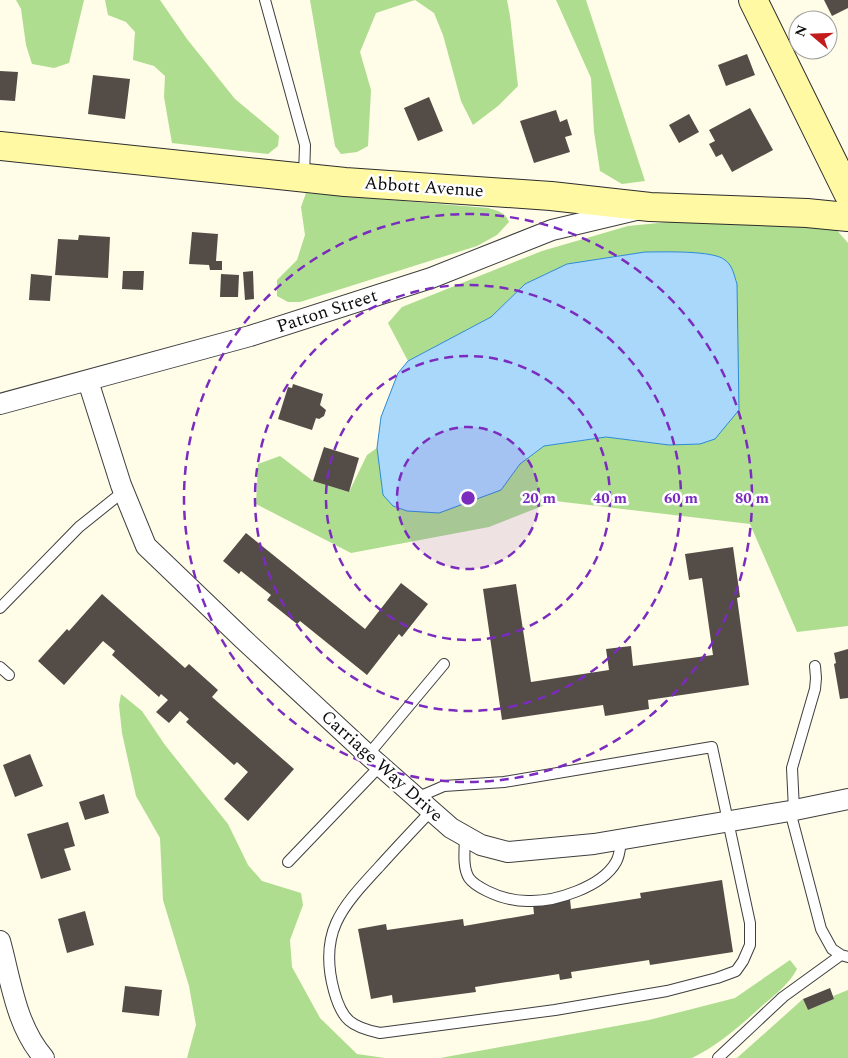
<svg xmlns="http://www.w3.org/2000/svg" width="848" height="1058" font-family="Spectral,serif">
	<rect width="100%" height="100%" fill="#fffce8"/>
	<path fill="#aedd8f" d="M16,0h68l-15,63 -15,5 -22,-4 -6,-19 -5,-36z
		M105,0h55l27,39 48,60 36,30 8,7 -1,10 -10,8 -96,-11 -8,-46 1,-21 -11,-10 -21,-6 2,-28 -9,-10 -18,-7z
		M310,0h197l3,16 8,70 -20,20 -25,19 -12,-24 -18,-66 -9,-22 -19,-13 -39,13 -16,39 11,38 -3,56 -11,6 -16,2 -6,-8z
		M556,0h30l59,181 -23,3 -22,-13 -6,-39 -3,-54z
		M306,193l182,15c10,3 17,4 21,14l-12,13 -20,11 -177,56h-12l-11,-6v-16l20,-20 8,-25 -4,-28z
		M679,221l155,6 14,16v383l-51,6 -47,-108 -195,-23 -66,26 -138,26 -95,-49 2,-40 22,-8 33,25 36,11 18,-37 10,-7 6,47 118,-5 19,-26 24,-18 62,-9 63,8 22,-193h-46l-78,12 -42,20 -34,33 -83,44 -20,-38 14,-16 140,-56 86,-25z
		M121,694l21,17 23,34 63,79 20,41 14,16 39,12 2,12 -13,35 2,27 28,51 37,36 28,4h-198l9,-33 -7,-39 -26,-86 -3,-62 -24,-42 -14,-63 -3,-28z
		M790,960l7,9c-8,15 -21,25 -34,36 -22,20 -44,40 -71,53h-252l209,-38 86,-22z
		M848,990v68h-111l66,-59 5,11 26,-11 -1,-3z"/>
	<path fill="#aad8fa" stroke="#2d8ad5" d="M645,252c16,0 69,-2 80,8 8,6 9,15 12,24l2,126 -24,29 -15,5 -31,1 -63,-8 -62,9 -24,18 -19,26 -62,23 -32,-2 -14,-5 -10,-11 -6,-47 4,-31 17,-44 10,-12 83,-44 34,-33 42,-20z"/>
	<path fill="#544c47" d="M824,0h24v8l-16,8z
		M747,54l8,21 -29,11 -8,-21z
		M0,71l18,1 -3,29 -15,-1z
		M93,75l37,4 -5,40 -37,-5z
		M429,97l14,34 -25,10 -14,-33z
		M750,108l23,42 -41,22 -10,-18 -6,3 -7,-13 6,-3 -6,-11z
		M556,110l4,12 7,-3 5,16 -7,2 5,15 -36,11 -14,-42z
		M689,114l10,18 -20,11 -10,-18z
		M192,232l26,2 -2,27h6v9h-12l-1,-5 -20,-1z
		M79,235l31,2 -2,41 -53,-3 3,-36 20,1z
		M123,271h21l-1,19 -21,-1z
		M253,271l1,28 -9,1 -2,-28z
		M31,274l21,2 -2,25 -21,-1z
		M221,274l18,1 -1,22h-18z
		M293,384l30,10 -3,11 6,5 -2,6 -5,3 -3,-1 -4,12 -34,-11 10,-32 4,1z
		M324,447l35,11 -10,34 -36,-11z
		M246,533l119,96 36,-46 27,21 -26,33 -3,-3 -32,41 -67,-54 -3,3 -30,-24 4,-5 -30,-24 -2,3 -16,-13z
		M733,547l7,50 -3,1 12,87 -101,15 1,9 -44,7 -2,-11 -101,15 -19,-131 33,-5 15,98 78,-12 -3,-21 25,-3 2,20 80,-11 -11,-77 -13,2 -4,-26z
		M102,594l83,74 4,-4 29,26 -6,7 82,72 -46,52 -24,-22 24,-27 -11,-10 -3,3 -48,-43 3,-3 -9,-8 -11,12 -13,-11 12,-12 -7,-6 -2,3 -47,-42 3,-4 -12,-10 -39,44 -26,-24 29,-32 2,2z
		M848,649v49l-8,1 -6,-35 2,-1 -2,-10z
		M30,754l13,32 -28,11 -12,-32z
		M104,794l5,19 -24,7 -6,-18z
		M68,822l7,24 -11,3 7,21 -30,9 -14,-45z
		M722,880l11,72 -83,13 -1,-5 -78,12 1,6 -12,2 -1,-6 -84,13 1,5 -83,11 -1,-8 -21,4 -13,-70 28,-5 1,6 76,-11 1,7 70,-12 -1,-10 37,-5 1,10 70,-11 -1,-5z
		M85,911l9,34 -27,8 -9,-34z
		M125,986l37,4 -3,26 -37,-4z
		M830,988l4,11 -26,11 -5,-11z"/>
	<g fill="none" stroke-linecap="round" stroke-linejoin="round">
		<g stroke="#3e3e3e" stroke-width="12">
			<path id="lane" d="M265,0l40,145 -1,32
				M0,608l79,-81 45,-36
				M0,667l9,8
				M368,755l76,-91
				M416,798l28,-12 60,-4 208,-35 38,176v22l-7,16 -7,10 -19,7 -50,13 -112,19 -175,23c-29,-6 -38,-13 -46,-42 -16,-59 8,-84 45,-124 17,-19 35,-38 52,-56
				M794,810l-2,-42 23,-79 1,-11 -1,-12
				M790,811l31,118 11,20 9,6 7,2
				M465,836c0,13 -3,31 4,42 4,6 12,10 18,13 12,6 27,10 41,10 27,1 74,-14 88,-39 4,-7 4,-14 5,-22
				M288,862l92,-96
				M718,1058l65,-61 58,-42"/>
		</g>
		<g stroke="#3e3e3e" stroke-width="22">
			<path id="street" d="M88,381l33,104 25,61 96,92 126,117 83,73 30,17 27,7 86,-8 196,-33 58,-12
				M0,404l250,-68 181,-58 121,-48 84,-20
				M0,941c11,40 16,85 44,117"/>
		</g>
		<g stroke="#2d2d2d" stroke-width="30">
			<path id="secondary" d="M753,0l95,193
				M0,146l345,36 206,14 99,11 157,6 41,4"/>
		</g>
		<use href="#lane" stroke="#fff" stroke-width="10"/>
		<use href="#street" stroke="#fff" stroke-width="20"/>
		<use href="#secondary" stroke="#fff9a3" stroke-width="28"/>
	</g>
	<circle cx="468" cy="498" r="71" fill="#7b2cbf" fill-opacity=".12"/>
	<g fill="none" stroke="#7b2cbf" stroke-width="2.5" stroke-dasharray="9 6">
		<circle cx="468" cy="498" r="71"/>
		<circle cx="468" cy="498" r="142"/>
		<circle cx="468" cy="498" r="213"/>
		<circle cx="468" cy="498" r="284"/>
	</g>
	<g text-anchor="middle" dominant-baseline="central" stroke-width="5" stroke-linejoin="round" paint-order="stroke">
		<g font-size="18" fill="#0b0b0b" stroke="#fff">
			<text transform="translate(424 187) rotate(4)">Abbott Avenue</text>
			<text transform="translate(327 311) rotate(-18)">Patton Street</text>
			<text transform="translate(382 766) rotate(42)">Carriage Way Drive</text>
		</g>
	</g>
	<circle cx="468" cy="498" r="8" fill="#7b2cbf" stroke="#fff" stroke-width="2.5"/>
	<g font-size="15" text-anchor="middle" font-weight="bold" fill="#7b2cbf" stroke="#fff" stroke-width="5" stroke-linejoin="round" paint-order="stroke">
		<text x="539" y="503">20 m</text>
		<text x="610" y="503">40 m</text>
		<text x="681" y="503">60 m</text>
		<text x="752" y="503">80 m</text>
	</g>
	<g transform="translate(813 35) rotate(289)"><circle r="24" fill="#ffffff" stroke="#9d9d9d"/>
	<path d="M0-4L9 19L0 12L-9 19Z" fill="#c21c1c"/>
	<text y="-8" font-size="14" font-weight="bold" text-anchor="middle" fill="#0b0b0b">N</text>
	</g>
</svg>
